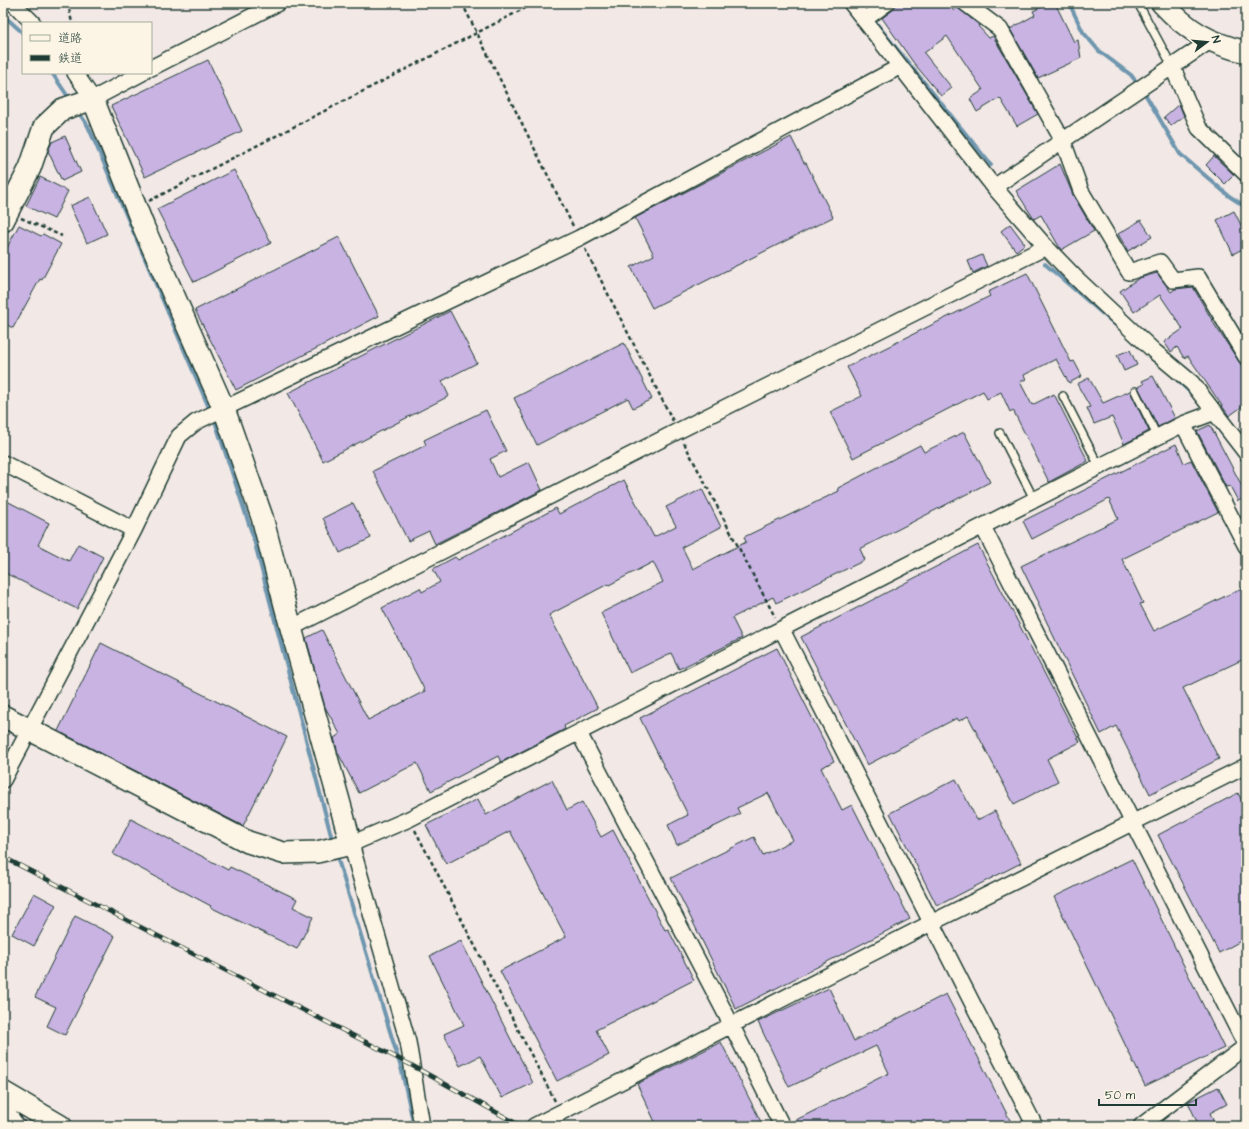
<svg xmlns="http://www.w3.org/2000/svg" width="1249" height="1129" font-family="'Architects Daughter','Klee One',sans-serif">
	<rect width="100%" height="100%" fill="#f2e8e5"/>
	<filter id="ink" filterUnits="userSpaceOnUse"><feTurbulence type="fractalNoise" baseFrequency=".025" numOctaves="2"/><feDisplacementMap in="SourceGraphic" scale="8" xChannelSelector="R" yChannelSelector="G"/><feConvolveMatrix kernelMatrix="1 2 1 2 8 2 1 2 1" color-interpolation-filters="sRGB"/></filter>
	<g filter="url(#ink)">
		<g fill="none" stroke-linecap="round" stroke-linejoin="round">
			<path stroke="#6e96ae" stroke-width="4" d="M862,3l3,5
				M1069,3l14,29 16,19 32,24 13,17 36,62 49,42 17,11
				M3,15l20,18
				M876,23l115,142
				M52,73l19,28
				M77,110l11,16 128,298 37,112 80,307
				M1045,264l73,63
				M1174,377l17,16
				M336,853l66,218 12,55"/>
		</g>
		<path fill="#c8b3e3" stroke="#1f3d34" d="M896,3h51l7,8 3,-4 22,18 -1,1 11,12 4,-2 45,78 -21,12 -17,-28 -23,14 -7,-13 13,-9 -36,-54 -23,17 28,35 -11,8 -28,-34 -31,-44 11,-8z
			M1050,3h5l19,39 4,-2 3,18 -43,20 -28,-49 25,-14 -2,-4z
			M208,60l34,71 -97,46 -34,-71z
			M1179,104l5,12 -13,10 -7,-9z
			M65,136l16,36 -19,9 -14,-30 4,-9z
			M791,137l13,26h2l27,54 -181,91 -21,-41 23,-12 -19,-37z
			M1214,156l20,19 -9,9 -19,-19z
			M1060,164l13,31 21,36 -33,19 -20,-35 -7,4 -18,-28z
			M234,170l37,73 -77,39 -37,-73z
			M40,177l28,14 -14,28 -28,-13z
			M90,197l17,37 -20,9 -17,-37z
			M1234,211l9,18 3,-1v19l-13,7 -16,-34z
			M1141,220l11,17 -24,14 -10,-17z
			M1010,224l15,20 -9,7 -15,-20z
			M19,225l22,11 2,-2 18,10 -19,36 -2,-1 -27,49 -10,-5v-68z
			M339,237l40,79 -143,74 -41,-80z
			M982,255l5,11 -14,7 -5,-12z
			M1027,273l44,89 3,-1 8,15 -13,7 -13,-24 -32,16 2,4 -6,3 12,23 22,-11 34,67 -39,21 -36,-72 -3,2 -9,-20 -14,7 -4,-8 -130,67 -23,-46 32,-16 -15,-29 143,-71 -2,-4z
			M1157,273l14,19 4,-3 18,-2 23,40 30,45v32l-17,12 -41,-60 -4,2 -7,-11 -6,5 -7,-10 19,-13 -23,-34 -26,17 -14,-21 19,-13z
			M450,311l27,52 -35,18 7,15 -126,65 -35,-68z
			M624,343l28,56 -19,9 -5,-10 -91,47 -23,-47z
			M1130,350l7,15 -13,6 -7,-16z
			M1153,376l22,42 -17,9 -20,-40 6,-3 -2,-3z
			M1089,378l14,25 27,-12 19,40 -25,13 -12,-27 -18,7 -7,-16 3,-1 -13,-23z
			M486,410l20,41 -16,8 8,18 31,-15 13,28 -107,54 -6,-13 -21,10 -35,-70 53,-26 -2,-5z
			M1210,425l32,61 4,-2v13l-8,4 -8,-15 -4,1 -29,-56z
			M964,432l26,50 -130,67 5,11 -89,43 -3,-6 -41,21 10,20 -63,31 -8,-16 -41,20 -29,-60 62,-31 -10,-20 -44,23 -1,-1 -59,31 49,93 -34,18 1,3 -64,33 -3,-6 -67,35 -14,-28 -58,30 -21,-40 -4,-15 6,-4 -15,-27 -19,-69 16,-8 46,90 57,-29 -43,-83 38,-20 2,4 18,-10 -7,-13 22,-12 3,3 98,-52 3,6 65,-34 30,57 22,-11 -10,-19 36,-18 19,38 -39,20 11,22 53,-27 -2,-5 95,-46 -1,-3 82,-43 4,7z
			M1176,444l8,19 7,-3 27,52 -96,47 21,44 -3,1 14,27 92,-45v72l-63,30 36,71 -69,35 -34,-68 -15,8 -63,-130 1,-1 -18,-37 97,-47 -9,-20 -77,40 -9,-18z
			M3,499l46,24 -11,22 31,16 9,-17 25,13 -26,52 -74,-37z
			M353,503l18,35 -31,15 -17,-35z
			M978,545l102,197 -33,17 11,22 -44,23 -46,-88 -9,5 -2,-3 -90,47 -66,-128z
			M101,643l186,94 -44,89 -185,-95z
			M777,648l57,113 -13,7 21,42 10,-5 58,114 -174,90 -65,-131 83,-41 9,18 30,-15 -25,-47 -31,15 3,6 -63,31 -9,-20 20,-10 -48,-97z
			M956,779l21,41 18,-9 26,52 -84,43 -47,-93z
			M552,780l15,30 15,-8 19,35 12,-7 52,100 3,-1 26,51 -98,50 13,25 -52,26 -57,-110 66,-34 -56,-106 -64,33 -20,-39 52,-26 8,16z
			M1238,793l8,16v129l-27,15 -61,-118z
			M131,819l97,51 2,-3 67,32 -4,8 20,10 -16,32 -87,-42 1,-1 -98,-52z
			M1132,859l92,189 -79,38 -91,-189z
			M34,893l22,12 -22,41 -22,-12z
			M75,916l40,20 -50,99 -18,-9 9,-19 -21,-10z
			M461,941l72,142 -31,15 -22,-42 -20,10 -16,-32 20,-9 -34,-69z
			M829,988l25,53 92,-47 67,132h-222l-1,-3 99,-50 -13,-27 -87,41 -31,-65z
			M721,1042l42,84h-106l-20,-42z
			M1218,1087l9,17 -17,9 6,13h-17l-11,-24z"/>
		<g fill="none" stroke-linecap="round" stroke-linejoin="round">
			<g stroke="#1f3d34" stroke-width="10">
				<path id="lane" d="M1138,3l34,63
					M1135,391l23,47
					M1063,396l37,72
					M1000,433l35,68"/>
			</g>
			<g stroke="#1f3d34" stroke-width="18">
				<path id="street" d="M13,3l20,20
					M851,3l143,184 52,60 29,30 80,75 37,31 54,70
					M965,3l35,26 63,112 18,50 48,81 31,-10 13,18 25,-3 48,80
					M864,20l23,-17
					M1172,66l27,62 47,46
					M151,68l127,-65
					M75,73l18,26 49,-26
					M994,187l216,-146
					M1183,424l63,122
					M3,463l131,67
					M983,527l263,519
					M291,628l387,-197 368,-184
					M782,630l253,496
					M579,733l152,291 51,102
					M3,780l131,-250 45,-94 17,-14 383,-184 320,-171
					M3,1106l14,20
					M422,1126l-14,-84 -57,-198 58,-25 774,-395 32,-12
					M534,1126l397,-203 315,-157
					M1141,1126l105,-80"/>
			</g>
			<g stroke="#1f3d34" stroke-width="24">
				<path id="secondary" d="M1162,3c26,28 47,40 84,49
					M3,221l27,-53 14,-41 19,-18 30,-10 51,129 80,181 38,108 29,111 60,216 -34,8 -34,1 -35,-11 -245,-126
					M3,1092l58,34"/>
			</g>
			<path stroke="#1f3d34" stroke-width="2.5" stroke-dasharray="4 3" stroke-linecap="butt" d="M68,3l4,20
				M462,3l111,223
				M149,201l386,-198
				M21,218l41,18
				M585,249l88,172
				M684,443l91,174
				M415,830l140,271"/>
			<use href="#lane" stroke="#fcf5e5" stroke-width="7"/>
			<use href="#street" stroke="#fcf5e5" stroke-width="15"/>
			<use href="#secondary" stroke="#fcf5e5" stroke-width="21"/>
			<g stroke="#1f3d34" stroke-width="4.5">
				<path id="rail" d="M3,857l408,208 110,61"/>
			</g>
			<use href="#rail" stroke="#fcf5e5" stroke-width="3" stroke-dasharray="9" stroke-linecap="butt"/>
		</g>
	</g>
	<rect width="1249" height="1129" fill="none" stroke="#fcf5e5" stroke-width="16"/>
	<rect x="8" y="8" width="1233" height="1113" fill="none" stroke="#1f3d34" stroke-width="1.5" filter="url(#ink)"/>
	<rect x="22" y="22" width="130" height="52" fill="#fcf5e5" stroke="#a4ab9e"/>
	<rect x="30" y="35" width="20" height="6" fill="#fcf5e5" stroke="#a4ab9e"/>
	<text x="58" y="42" font-size="12" fill="#1f3d34">道路</text>
	<rect x="30" y="55" width="20" height="6" fill="#1f3d34" stroke="#a4ab9e"/>
	<text x="58" y="62" font-size="12" fill="#1f3d34">鉄道</text>
	<g transform="translate(1207 42) rotate(74)" stroke="#fcf5e5" stroke-width="3" paint-order="stroke">
	<path d="M0-3L7 15L0 10L-7 15Z" fill="#1f3d34"/>
	<text y="-6" font-size="11" font-weight="bold" text-anchor="middle" fill="#1f3d34">N</text>
	</g>
	<path d="M1099 1099v6h97v-6" fill="none" stroke="#1f3d34" stroke-width="2"/>
	<text x="1105" y="1099" font-size="12" fill="#1f3d34" stroke="#fcf5e5" stroke-width="3" paint-order="stroke">50 m</text>
</svg>
